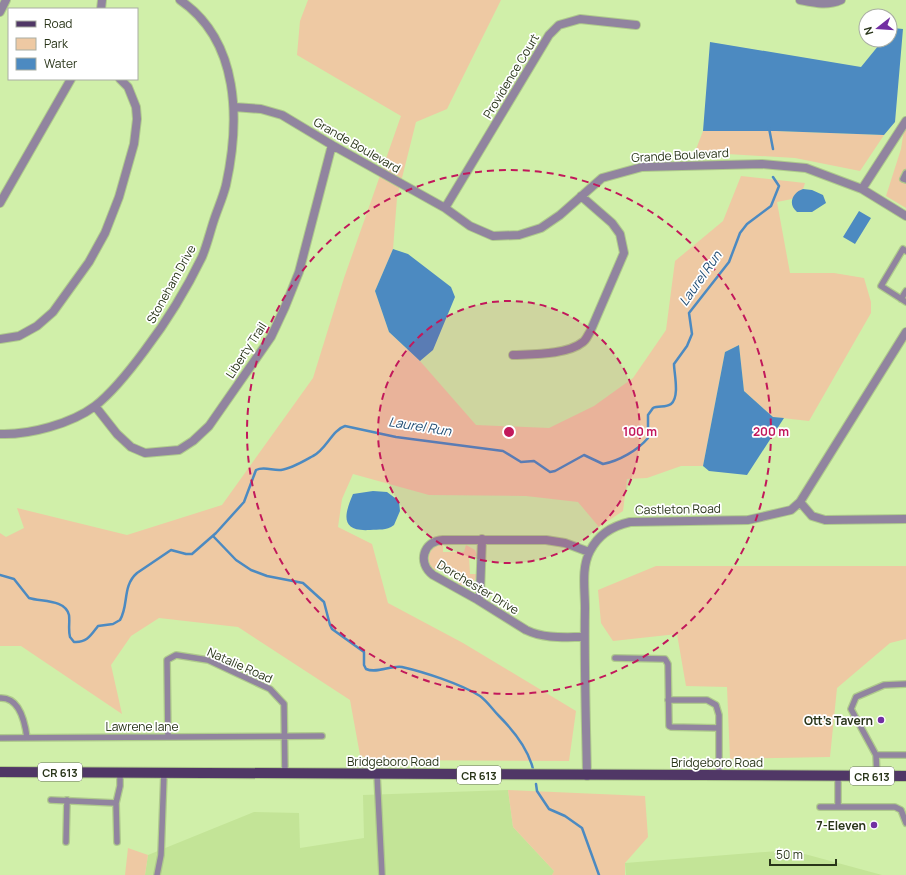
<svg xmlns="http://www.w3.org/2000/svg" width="906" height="875" font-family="Manrope,sans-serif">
	<rect width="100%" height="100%" fill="#d0efa9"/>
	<path fill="#c3e497" d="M508,790l5,37 42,45 -3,3h-407l3,-20 106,-43 45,1 1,35 64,-10 -1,-43z
		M790,850l92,25h-256l-1,-12z"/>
	<path fill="#eec9a3" d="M308,0h193l-54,109 -31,13 -19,76 -4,51 -18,42 14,41 31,29 56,64 73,3 45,-22 39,-28 33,-48 9,-69 48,-40 18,-45 64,7 -2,6 -7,4 -4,6 -15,3 13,71h44l30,5 7,24v11l-62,108 -36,-4 -29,-26 -5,-46 -14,7 -22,114h-22l-34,12 -20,1 -4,32 -24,16 -21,-25 -52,-6 -97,-1 -76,-21 -11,25 -4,28 34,17 16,59 75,40 113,68 -7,50 -200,-1 -9,-5 -10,-55 -112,-73 -79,-9 -28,18 -20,29 11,49 -101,-68h-21v-113l6,4 18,-9 -7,-20 110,27 95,-30 91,-127 31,-100 57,-162 -104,-61 3,-34z
		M906,116v92l-20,-12 15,-47z
		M703,131h73l108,4 -24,36 -65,-13 -100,-6z
		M437,545h6v7h21l2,-7 9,5 2,6h-8l1,18h7c-3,11 -9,14 -19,10l3,-6 -22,-13 -3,5c-11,-4 -9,-19 1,-25z
		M656,566h250v73l-16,4 -53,45 -7,69 -100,2 -3,-72 -41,-1 -9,-52 -64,7 -12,-18 -3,-33z
		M508,790l137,6 3,41 -23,26v12h-73l2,-4 -41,-44z
		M128,848l20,7 -3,20h-20z"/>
	<path fill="#4c8ac1" d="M893,28l10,1 -8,93 -11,13 -108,-4h-73l7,-89 151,25 22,-27h7v-9z
		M803,189l9,1 11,5 3,8 -14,9h-15c-10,-8 -4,-20 6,-23z
		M859,211l12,7 -16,26 -12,-7z
		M393,249l15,5 43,33 4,10 -22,53 -13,11 -31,-29 -14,-41z
		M739,345l5,46 29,26 11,1 -37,57 -38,-4 -6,-5 22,-114z
		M373,491l14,1 12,9 1,10 -6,14c-8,6 -15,4 -24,5 -30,2 -26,-15 -17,-36z"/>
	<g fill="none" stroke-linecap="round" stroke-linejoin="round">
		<path stroke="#4c8ac1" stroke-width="2.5" d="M769,128l4,21
			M213,536l23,24 15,10 16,6 36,7 21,19 6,23 2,4 32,23v13l2,4c11,5 25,-4 36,-2 22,5 59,17 78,29 8,6 12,13 19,20 15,15 29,32 34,53
			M0,575l14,4 15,19c12,4 36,1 40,17 1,7 -1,15 1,22l4,5c13,1 17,-7 24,-16l15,-2 7,-4c9,-15 2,-34 17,-47l34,-23 15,4h6l24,-21 28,-31 12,-32c8,-4 17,1 25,0 10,-1 23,-9 32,-14 13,-6 19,-26 32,-30l51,11 107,14 18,11 13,-1 16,11 5,-1 29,-16 19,9c16,-3 35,-14 45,-26v-23l5,-7c5,-3 13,0 18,-4 9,-7 3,-31 3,-40l13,-18 5,-12 -3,-21 40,-51 11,-29 7,-9 24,-18 8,-20 -6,-9
			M536,784l1,7 12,18 16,7 17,12 17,47"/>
		<g stroke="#afca8c" stroke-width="8">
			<path id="service" d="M906,173l-3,6 3,1
				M906,251l-3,-2 -22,37 25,16
				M901,299l5,-8
				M615,658l50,1 3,5 1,62 2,1 48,1
				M0,698c20,-1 25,24 27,40
				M668,700h39l9,5 3,10v60
				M168,737l-1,-77 9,-5 32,5 62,29 14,15 1,70
				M0,738l322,-2
				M876,755h30
				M377,774l5,101
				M838,776v31h57l6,3 5,13
				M877,776l-1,-21 -25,-46 5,-12 28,-12 22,-1
				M51,800l65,3
				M820,807h18
				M66,842l1,-42
				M117,842l-1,-39 4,-17v-13
				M157,875l4,-20 3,-82"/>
		</g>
		<g stroke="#afca8c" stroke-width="10">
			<path id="minor" d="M800,0c15,3 27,6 41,0
				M101,9l1,-9
				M0,12l6,-12
				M234,107l27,2 21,6 50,30 113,63 25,18 23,10 26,-1 22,-7 19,-13 42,-37 40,-11 120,-3 44,4 56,21 44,27
				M862,189l44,-68
				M0,203l71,-124
				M445,208l104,-173 10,-10 21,-6 56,6
				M0,339l19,-3 18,-10 16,-14 36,-50 16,-29 14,-36 15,-53 3,-25 -1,-12 -8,-20 -8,-8
				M513,355c19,-1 54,0 70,-13 3,-2 5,-7 7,-10l34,-79 -4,-19 -8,-11 -31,-27
				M95,406l22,28 14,13 14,6 34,-3 14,-9 16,-15 62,-89 14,-30 14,-35 33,-127
				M0,434c29,1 71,-10 95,-28 18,-14 36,-37 50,-56 22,-29 41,-60 57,-93 5,-12 8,-25 12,-37 4,-12 9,-23 12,-35 14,-64 14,-144 -46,-185
				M800,502l12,14 13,4 81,-1
				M478,600l2,-6 2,-55
				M584,637c-20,0 -39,2 -58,-7l-48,-30 -45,-25c-16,-12 -10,-34 10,-35h103l19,3 24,9
				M587,776c-1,-56 -3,-112 -2,-168 0,-18 -4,-40 5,-57 8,-16 22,-25 40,-29l118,-2 43,-10 9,-8 106,-170"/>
		</g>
		<g stroke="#afca8c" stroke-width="12">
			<path id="primary" d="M0,772l906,4"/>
		</g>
		<use href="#service" stroke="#91849f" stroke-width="5.5"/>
		<use href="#minor" stroke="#91849f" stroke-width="8"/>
		<use href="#primary" stroke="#503766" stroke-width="10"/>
	</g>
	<circle cx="509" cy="432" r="131" fill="#c2185b" fill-opacity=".12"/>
	<g fill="none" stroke="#c2185b" stroke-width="2" stroke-dasharray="7 5">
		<circle cx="509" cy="432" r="131"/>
		<circle cx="509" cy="432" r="262"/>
	</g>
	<g fill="#722fa3" stroke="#fff" stroke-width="1.5">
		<circle cx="881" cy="720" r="4"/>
		<circle cx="874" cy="825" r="4"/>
	</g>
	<g text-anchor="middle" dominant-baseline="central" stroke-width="3.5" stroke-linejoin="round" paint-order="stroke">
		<g fill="#fff" stroke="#69725e" stroke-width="1">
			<rect x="38" y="763" width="44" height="18" rx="3"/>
			<rect x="457" y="766" width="44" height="18" rx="3"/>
			<rect x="850" y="767" width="44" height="18" rx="3"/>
		</g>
		<g font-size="11" font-weight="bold" fill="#293519">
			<text x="60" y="772">CR 613</text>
			<text x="479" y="775">CR 613</text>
			<text x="872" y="776">CR 613</text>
		</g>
		<g font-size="12" fill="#293519" stroke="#fff">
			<text transform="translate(511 76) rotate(-59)">Providence Court</text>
			<text transform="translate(357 145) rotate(30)">Grande Boulevard</text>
			<text transform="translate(680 155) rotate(-3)">Grande Boulevard</text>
			<text transform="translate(171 284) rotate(-61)">Stoneham Drive</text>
			<text transform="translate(246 350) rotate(-57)">Liberty Trail</text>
			<text transform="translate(678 509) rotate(-1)">Castleton Road</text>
			<text transform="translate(478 587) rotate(31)">Dorchester Drive</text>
			<text transform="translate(240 665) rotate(24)">Natalie Road</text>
			<text x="142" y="726">Lawrene lane</text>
			<text x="393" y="761">Bridgeboro Road</text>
			<text x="717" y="762">Bridgeboro Road</text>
		</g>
		<g font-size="12" font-weight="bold" fill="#293519" stroke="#fff" text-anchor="end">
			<text x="873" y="720">Ott's Tavern</text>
			<text x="866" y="825">7-Eleven</text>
		</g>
		<g font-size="13" font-style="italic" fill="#1e4b72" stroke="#fff">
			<text transform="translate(700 278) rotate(-55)">Laurel Run</text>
			<text transform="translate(420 426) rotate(9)">Laurel Run</text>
		</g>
	</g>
	<circle cx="509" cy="432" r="6" fill="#c2185b" stroke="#fff" stroke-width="2"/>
	<g font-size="12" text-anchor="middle" font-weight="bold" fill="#c2185b" stroke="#fff" stroke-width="3.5" stroke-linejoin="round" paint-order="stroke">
		<text x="640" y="436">100 m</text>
		<text x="771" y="436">200 m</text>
	</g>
	<rect x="8" y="8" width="130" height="72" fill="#ffffff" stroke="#a9aea3"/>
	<rect x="16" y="21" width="20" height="6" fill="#503766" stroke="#a9aea3"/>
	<text x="44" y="28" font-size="12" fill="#293519">Road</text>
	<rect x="16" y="38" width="20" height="12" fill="#eec9a3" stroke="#a9aea3"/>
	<text x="44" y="48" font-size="12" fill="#293519">Park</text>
	<rect x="16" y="58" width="20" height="12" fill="#4c8ac1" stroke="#a9aea3"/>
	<text x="44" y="68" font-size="12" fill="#293519">Water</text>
	<g transform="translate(878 28) rotate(253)"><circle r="19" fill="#ffffff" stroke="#a9aea3"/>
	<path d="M0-3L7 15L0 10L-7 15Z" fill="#722fa3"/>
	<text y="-6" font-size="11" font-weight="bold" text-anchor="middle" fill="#293519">N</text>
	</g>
	<path d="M770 859v6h66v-6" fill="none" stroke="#293519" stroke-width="2"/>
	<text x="776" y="859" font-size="12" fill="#293519" stroke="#ffffff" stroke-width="3" paint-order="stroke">50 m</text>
</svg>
